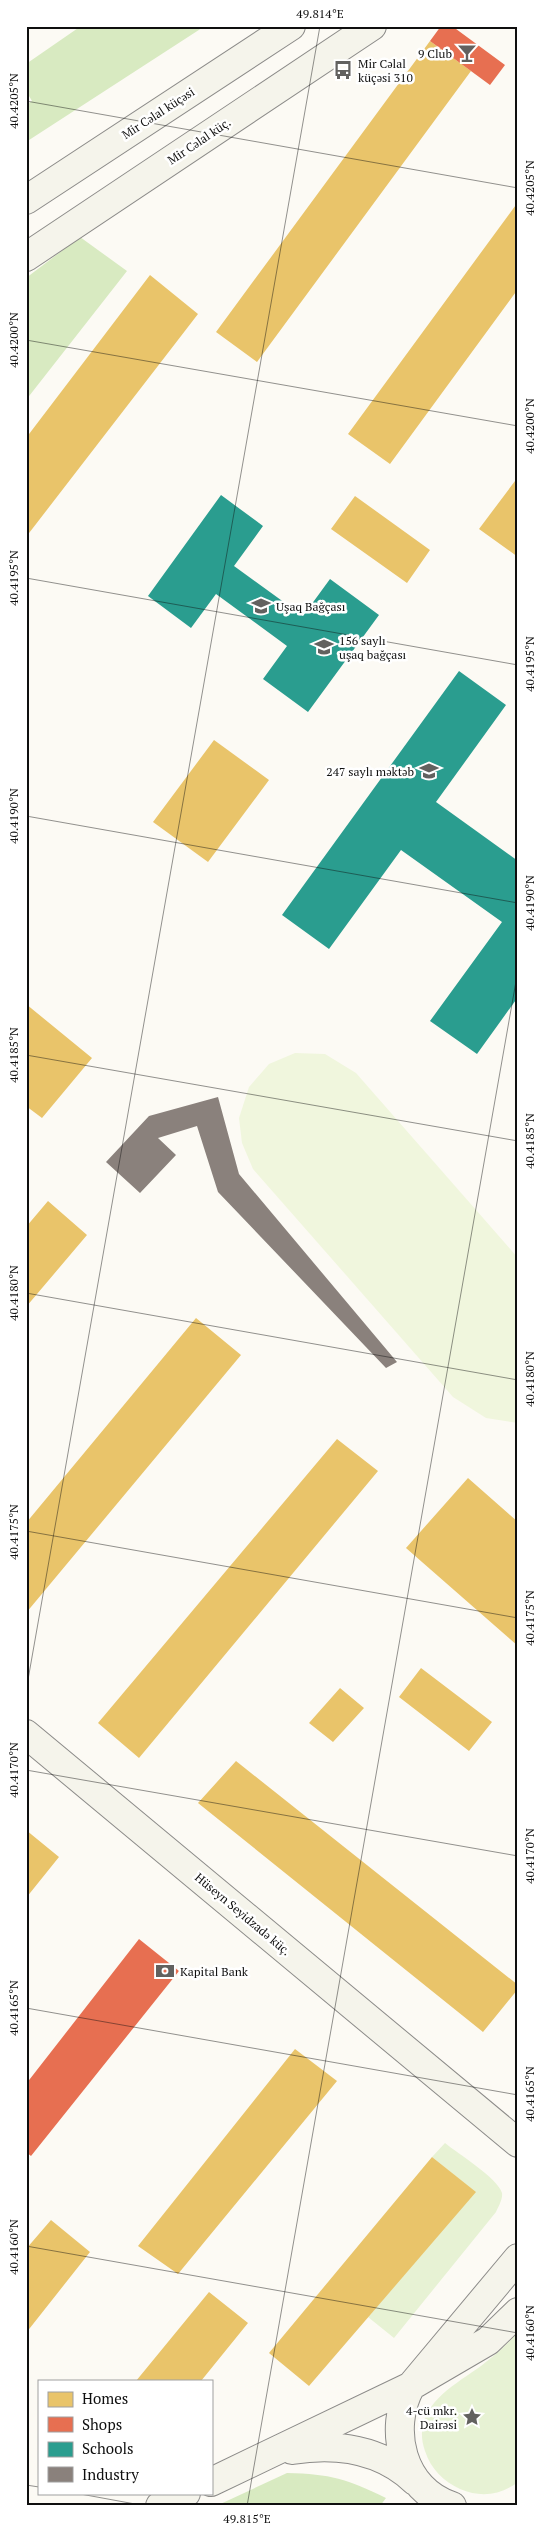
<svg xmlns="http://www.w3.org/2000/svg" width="544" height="2532" font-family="'PT Serif',serif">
	<rect width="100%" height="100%" fill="#fcfaf4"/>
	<path fill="#e7f2d4" d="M445,2143c12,10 53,35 57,50 1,6 -4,14 -6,19l-102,126 -26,-21 107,-125 -43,-35z
		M518,2332v150c-17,13 -37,16 -58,7 -17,-8 -29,-20 -35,-38 -15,-43 28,-65 56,-85 13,-10 26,-21 37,-34z"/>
	<path fill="#d8eac1" d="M81,26h124l-179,116v-37l6,-4 -6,-10v-27z
		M80,237l47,34 -101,129v-122z
		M287,2473c44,1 60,6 99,25l-6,8h-164z"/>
	<path fill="#f0f6dd" d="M295,1053l30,1 31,19 162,185v165l-32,-5 -33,-21 -200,-228 -11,-26 -3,-25 10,-31 20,-23z"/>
	<path fill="#e9c46a" d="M430,41l41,30 -214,291 -41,-30z
		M518,202v87l-128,175 -42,-30z
		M150,275l48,39 -172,223v-99z
		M518,477v80l-39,-28z
		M355,496l75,54 -23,33 -76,-54z
		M214,740l55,40 -61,82 -55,-40z
		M26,1004l66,54 -50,60 -16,-12z
		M48,1201l39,34 -61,72v-80z
		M196,1318l45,37 -215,258v-90z
		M337,1439l41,32 -239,287 -41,-35z
		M468,1478l50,44v124l-112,-98z
		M421,1668l71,54 -23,29 -70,-54z
		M340,1688l24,20 -31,34 -24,-19z
		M236,1761l282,224v4l-35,43 -285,-229z
		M26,1830l33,27 -33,41z
		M295,2049l42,32 -159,193 -40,-28z
		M432,2157l44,35 -167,194 -40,-33z
		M51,2220l39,32 -64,81v-84z
		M209,2292l39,31 -47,58h-65z"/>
	<path fill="#e76f51" d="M441,26h11l53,39 -15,20 -60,-44z
		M139,1939l40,32 -148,185 -5,-4v-68z"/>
	<path fill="#2a9d8f" d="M221,495l42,31 -29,40 69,50 27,-37 49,36 -71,97 -45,-33 24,-33 -71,-52 -25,34 -43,-32z
		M459,671l47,34 -70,97 82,59v136l-41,57 -47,-33 72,-99 -101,-72 -72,99 -47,-34z"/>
	<path fill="#8a817c" d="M218,1097l21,77 158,188 -11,6 -168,-176 -21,-66 -39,12 18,17 -36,38 -34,-31 43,-46z"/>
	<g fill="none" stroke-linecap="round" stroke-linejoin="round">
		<g stroke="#8c8b89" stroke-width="30">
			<path id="secondary" d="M26,200l265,-174
				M26,257l346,-231
				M26,1734l492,409
				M292,2450c44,-7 89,-1 123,31
				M211,2482l200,-96 77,-45 30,-29
				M160,2506l26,-13
				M452,2506c-50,-16 -65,-77 -41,-120l107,-128"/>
		</g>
		<use href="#secondary" stroke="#f5f4eb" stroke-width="28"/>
	</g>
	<path fill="none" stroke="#0f0f0f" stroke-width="1" stroke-opacity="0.45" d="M26,101l492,87M26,340l492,86M26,578l492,87M26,816l492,87M26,1055l492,86M26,1293l492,87M26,1531l492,87M26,1691l294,-1665M26,1770l492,86M26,2008l492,87M26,2246l492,87M26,2485l13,2M75,2493l71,13M247,2506l271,-1536"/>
	<defs>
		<g id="bar-bare" transform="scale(1.5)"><path d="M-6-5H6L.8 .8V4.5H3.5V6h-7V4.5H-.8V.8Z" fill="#62615f" stroke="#fff" stroke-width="2.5" paint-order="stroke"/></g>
		<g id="bus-bare" transform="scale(1.5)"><path d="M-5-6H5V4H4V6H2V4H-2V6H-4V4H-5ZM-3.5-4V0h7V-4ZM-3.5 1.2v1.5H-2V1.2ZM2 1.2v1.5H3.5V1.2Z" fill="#62615f" stroke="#fff" stroke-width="2.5" paint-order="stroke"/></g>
		<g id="school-bare" transform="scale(1.5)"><path d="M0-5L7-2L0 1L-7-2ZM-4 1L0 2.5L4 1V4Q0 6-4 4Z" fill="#62615f" stroke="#fff" stroke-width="2.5" paint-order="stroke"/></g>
		<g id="bank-bare" transform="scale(1.5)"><path d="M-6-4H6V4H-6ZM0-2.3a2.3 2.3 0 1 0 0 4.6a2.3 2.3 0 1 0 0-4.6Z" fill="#62615f" stroke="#fff" stroke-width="2.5" paint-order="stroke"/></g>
		<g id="sight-bare" transform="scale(1.5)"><path d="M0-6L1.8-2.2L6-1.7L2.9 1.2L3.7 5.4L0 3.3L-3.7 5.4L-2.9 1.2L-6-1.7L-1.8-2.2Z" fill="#62615f" stroke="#fff" stroke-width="2.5" paint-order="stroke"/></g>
	</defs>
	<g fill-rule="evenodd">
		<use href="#bar-bare" x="467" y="53"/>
		<use href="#bus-bare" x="343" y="70"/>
		<use href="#school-bare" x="261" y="606"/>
		<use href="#school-bare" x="324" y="647"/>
		<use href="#school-bare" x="429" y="771"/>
		<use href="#bank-bare" x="165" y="1971"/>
		<use href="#sight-bare" x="472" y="2417"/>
	</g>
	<g text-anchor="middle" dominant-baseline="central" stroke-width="5" stroke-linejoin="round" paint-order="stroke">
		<g font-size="12" fill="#0f0f0f" stroke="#fff" text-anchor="start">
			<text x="452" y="53" text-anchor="end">9 Club</text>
			<text x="358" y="63">Mir Cəlal<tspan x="358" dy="14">küçəsi 310</tspan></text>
			<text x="276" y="606">Uşaq Bağçası</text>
			<text x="339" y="640">156 saylı<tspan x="339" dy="14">uşaq bağçası</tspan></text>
			<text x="414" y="771" text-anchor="end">247 saylı məktəb</text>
			<text x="180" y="1971">Kapital Bank</text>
			<text x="457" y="2410" text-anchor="end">4-cü mkr.<tspan x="457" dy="14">Dairəsi</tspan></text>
		</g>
		<g font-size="12" fill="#0f0f0f" stroke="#fff">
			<text transform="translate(158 113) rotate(-33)">Mir Cəlal küçəsi</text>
			<text transform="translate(199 141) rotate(-34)">Mir Cəlal küç.</text>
			<text transform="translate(243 1914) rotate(40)">Hüseyn Seyidzadə küç.</text>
		</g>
	</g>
	<rect width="544" height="2532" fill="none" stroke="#ffffff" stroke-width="55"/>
	<rect x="38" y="2380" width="175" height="115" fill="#ffffff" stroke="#9f9f9f"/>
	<rect x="48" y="2392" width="25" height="15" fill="#e9c46a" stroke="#9f9f9f"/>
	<text x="82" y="2404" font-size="15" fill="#0f0f0f">Homes</text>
	<rect x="48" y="2417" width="25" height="15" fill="#e76f51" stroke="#9f9f9f"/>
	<text x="82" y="2430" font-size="15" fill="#0f0f0f">Shops</text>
	<rect x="48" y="2442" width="25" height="15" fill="#2a9d8f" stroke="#9f9f9f"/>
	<text x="82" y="2454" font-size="15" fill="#0f0f0f">Schools</text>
	<rect x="48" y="2467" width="25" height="15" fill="#8a817c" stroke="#9f9f9f"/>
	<text x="82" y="2480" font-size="15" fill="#0f0f0f">Industry</text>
	<rect x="28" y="28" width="488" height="2476" fill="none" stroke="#0f0f0f" stroke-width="2"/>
	<g font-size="12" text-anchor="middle" fill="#0f0f0f">
		<text x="320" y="18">49.814°E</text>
		<text transform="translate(14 101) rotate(-90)" y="4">40.4205°N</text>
		<text transform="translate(530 188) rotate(-90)" y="4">40.4205°N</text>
		<text transform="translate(14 340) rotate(-90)" y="4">40.4200°N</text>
		<text transform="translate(530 426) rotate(-90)" y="4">40.4200°N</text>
		<text transform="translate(14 578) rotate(-90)" y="4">40.4195°N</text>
		<text transform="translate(530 664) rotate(-90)" y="4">40.4195°N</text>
		<text transform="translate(14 816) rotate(-90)" y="4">40.4190°N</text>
		<text transform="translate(530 903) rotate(-90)" y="4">40.4190°N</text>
		<text transform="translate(14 1055) rotate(-90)" y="4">40.4185°N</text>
		<text transform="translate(530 1141) rotate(-90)" y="4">40.4185°N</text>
		<text transform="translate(14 1293) rotate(-90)" y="4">40.4180°N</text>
		<text transform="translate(530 1379) rotate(-90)" y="4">40.4180°N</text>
		<text transform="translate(14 1532) rotate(-90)" y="4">40.4175°N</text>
		<text transform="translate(530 1618) rotate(-90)" y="4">40.4175°N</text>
		<text transform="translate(14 1770) rotate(-90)" y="4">40.4170°N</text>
		<text transform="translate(530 1856) rotate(-90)" y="4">40.4170°N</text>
		<text transform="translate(14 2008) rotate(-90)" y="4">40.4165°N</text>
		<text transform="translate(530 2094) rotate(-90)" y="4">40.4165°N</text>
		<text transform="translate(14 2247) rotate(-90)" y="4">40.4160°N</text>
		<text transform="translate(530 2333) rotate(-90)" y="4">40.4160°N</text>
		<text x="247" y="2523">49.815°E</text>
	</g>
</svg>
